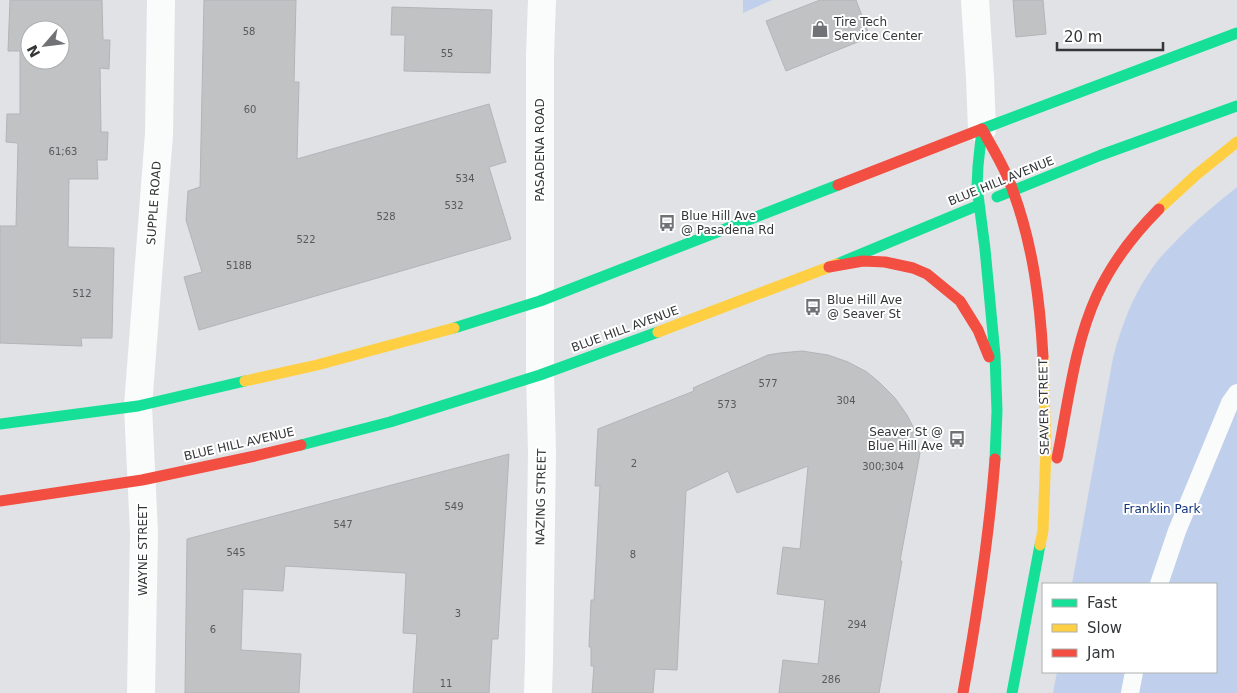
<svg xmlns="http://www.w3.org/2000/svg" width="1237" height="693" font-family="'DejaVu Sans',sans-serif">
	<rect width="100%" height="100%" fill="#e0e2e5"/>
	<path fill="#c0d0ec" d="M743,0h29l-29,13z
		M1237,187v506h-184l4,-21h159v-88h-144l41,-226c8,-31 19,-61 38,-88 7,-11 16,-20 25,-29 19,-20 40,-37 61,-54z"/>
	<path fill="#c0c2c4" stroke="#b3b4b7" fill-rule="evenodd" d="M10,0h92l1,40h7l-1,29 -9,-1 1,64h7l-1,28h-10l1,19h-29l-1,68 46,1 -2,90h-31l1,8 -82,-3v-117h16l2,-83 -12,-1 1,-28h13v-63h-12zM30,30h30v30h-30z
		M204,0h92l-2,82h5l-2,77 192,-55 17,58 -17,5 22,72 -312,91 -15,-53 18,-5 -16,-52 2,-29 12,-4z
		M820,0h36l14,37 -84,34 -20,-50z
		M1013,0h30l3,34 -30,3z
		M392,7l100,3 -2,63 -86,-2 1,-36h-14z
		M802,351l26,4 20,7 19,10 13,11 15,15 12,17 8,16 5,22 -20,108h2l-23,132h-100l4,-33 35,4 7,-64 -48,-6 6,-47 17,2 8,-83 -71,27 -9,-22 -42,20 -9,179 -22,-1 -2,24h-61l2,-27h-3v-19h-2l2,-47h3l6,-114h-5l3,-57 96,-38 -1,-3 75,-33 12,-2z
		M509,454l-11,185h-6l-3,54h-76l4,-59 -14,-1 3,-60 -121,-7 -2,25 -40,-2 -2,61 60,4 -2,39h-114l2,-154z"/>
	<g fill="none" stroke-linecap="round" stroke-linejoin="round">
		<path stroke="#fafbfb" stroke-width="18" d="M1159,584l18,-53 53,-128 7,-10
			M1130,693l4,-21"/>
		<path stroke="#fafbfb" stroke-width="28" d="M975,0l5,78 2,51
			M141,693l3,-160 -6,-127 21,-272 2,-134
			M538,693l1,-31 3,-210 -2,-77v-319l2,-56"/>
		<path stroke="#16e098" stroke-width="11" d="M982,129l255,-96
			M982,129l-4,37 -1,21 8,62 10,106 2,56 -2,48
			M997,197l104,-42 136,-49
			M837,264l142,-59
			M454,328l86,-27 298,-116
			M0,424l138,-18 107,-25
			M301,445l89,-23 150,-47 118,-43
			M1012,693l28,-148"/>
		<path stroke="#ffcf43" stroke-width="11" d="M1159,209l37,-34 41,-33
			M658,332l179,-68
			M245,381l72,-16 137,-37
			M1040,545l3,-14 3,-83 -3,-91"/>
		<path stroke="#f24e42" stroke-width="11" d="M982,129c11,20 24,40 31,62 20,54 27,110 30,166
			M838,185l144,-56
			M829,267l34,-6 22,1 28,6 14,6 33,27 18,29 11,27
			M1057,458c11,-53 17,-113 40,-163 15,-32 37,-61 62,-86
			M0,501l142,-21 113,-24 46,-11
			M963,693c14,-78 26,-155 32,-234"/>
	</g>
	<defs>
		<g id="shop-bare" transform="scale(1.35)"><path d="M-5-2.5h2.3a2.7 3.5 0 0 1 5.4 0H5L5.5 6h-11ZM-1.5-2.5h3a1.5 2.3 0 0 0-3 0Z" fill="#717275" stroke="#fff" stroke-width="2.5" paint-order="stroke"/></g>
		<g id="bus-bare" transform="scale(1.35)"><path d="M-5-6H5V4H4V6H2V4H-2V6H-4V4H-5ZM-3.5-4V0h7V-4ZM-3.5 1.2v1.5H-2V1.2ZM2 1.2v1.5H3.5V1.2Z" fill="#717275" stroke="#fff" stroke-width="2.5" paint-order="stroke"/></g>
	</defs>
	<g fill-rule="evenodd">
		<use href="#shop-bare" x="820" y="29"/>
		<use href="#bus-bare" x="667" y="223"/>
		<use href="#bus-bare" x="813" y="307"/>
		<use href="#bus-bare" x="957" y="439"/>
	</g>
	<g text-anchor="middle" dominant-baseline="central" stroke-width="4" stroke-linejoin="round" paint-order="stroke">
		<g font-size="10" fill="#58595b">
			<text x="249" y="31">58</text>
			<text x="447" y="53">55</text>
			<text x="250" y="109">60</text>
			<text x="63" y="151">61;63</text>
			<text x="465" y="178">534</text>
			<text x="454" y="205">532</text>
			<text x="386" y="216">528</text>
			<text x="306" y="239">522</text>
			<text x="239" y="265">518B</text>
			<text x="82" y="293">512</text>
			<text x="768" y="383">577</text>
			<text x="846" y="400">304</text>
			<text x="727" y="404">573</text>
			<text x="634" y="463">2</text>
			<text x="883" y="466">300;304</text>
			<text x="454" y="506">549</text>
			<text x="343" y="524">547</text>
			<text x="236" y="552">545</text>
			<text x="633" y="554">8</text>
			<text x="458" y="613">3</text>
			<text x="857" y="624">294</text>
			<text x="213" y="629">6</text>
			<text x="831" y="679">286</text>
			<text x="446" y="683">11</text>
		</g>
		<g font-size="12" fill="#353638" stroke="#fff" text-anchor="start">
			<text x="834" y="22">Tire Tech<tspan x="834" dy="14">Service Center</tspan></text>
			<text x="681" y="216">Blue Hill Ave<tspan x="681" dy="14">@ Pasadena Rd</tspan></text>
			<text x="827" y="300">Blue Hill Ave<tspan x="827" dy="14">@ Seaver St</tspan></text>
			<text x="943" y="432" text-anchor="end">Seaver St @<tspan x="943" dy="14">Blue Hill Ave</tspan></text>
		</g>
		<g font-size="12" fill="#353638" stroke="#fff">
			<text transform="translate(540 150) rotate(-90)">PASADENA ROAD</text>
			<text transform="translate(1001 181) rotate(-22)">BLUE HILL AVENUE</text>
			<text transform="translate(154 203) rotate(-86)">SUPPLE ROAD</text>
			<text transform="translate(625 329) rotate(-20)">BLUE HILL AVENUE</text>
			<text transform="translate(1044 407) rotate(-91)">SEAVER STREET</text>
			<text transform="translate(239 444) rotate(-13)">BLUE HILL AVENUE</text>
			<text transform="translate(541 497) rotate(-89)">NAZING STREET</text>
			<text transform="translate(143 550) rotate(-90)">WAYNE STREET</text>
		</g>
		<g font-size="12" fill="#10347a" stroke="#fff">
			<text x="1162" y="509">Franklin Park</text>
		</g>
	</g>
	<rect x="1042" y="583" width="175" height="90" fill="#ffffff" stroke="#aeafaf"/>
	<rect x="1052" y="599" width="25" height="8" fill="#16e098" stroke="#aeafaf"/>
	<text x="1087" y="608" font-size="15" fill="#353638">Fast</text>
	<rect x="1052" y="624" width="25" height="8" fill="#ffcf43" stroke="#aeafaf"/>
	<text x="1087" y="633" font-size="15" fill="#353638">Slow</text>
	<rect x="1052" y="649" width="25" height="8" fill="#f24e42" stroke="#aeafaf"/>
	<text x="1087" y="658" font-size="15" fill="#353638">Jam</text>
	<g transform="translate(45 45) rotate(242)"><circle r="24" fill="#ffffff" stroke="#aeafaf"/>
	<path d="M0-4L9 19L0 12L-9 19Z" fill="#717275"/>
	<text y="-8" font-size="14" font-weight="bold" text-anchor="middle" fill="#353638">N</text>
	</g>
	<path d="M1057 42v8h106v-8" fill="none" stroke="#353638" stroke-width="2.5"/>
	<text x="1064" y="42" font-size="15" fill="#353638" stroke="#ffffff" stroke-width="4" paint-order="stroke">20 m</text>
</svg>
